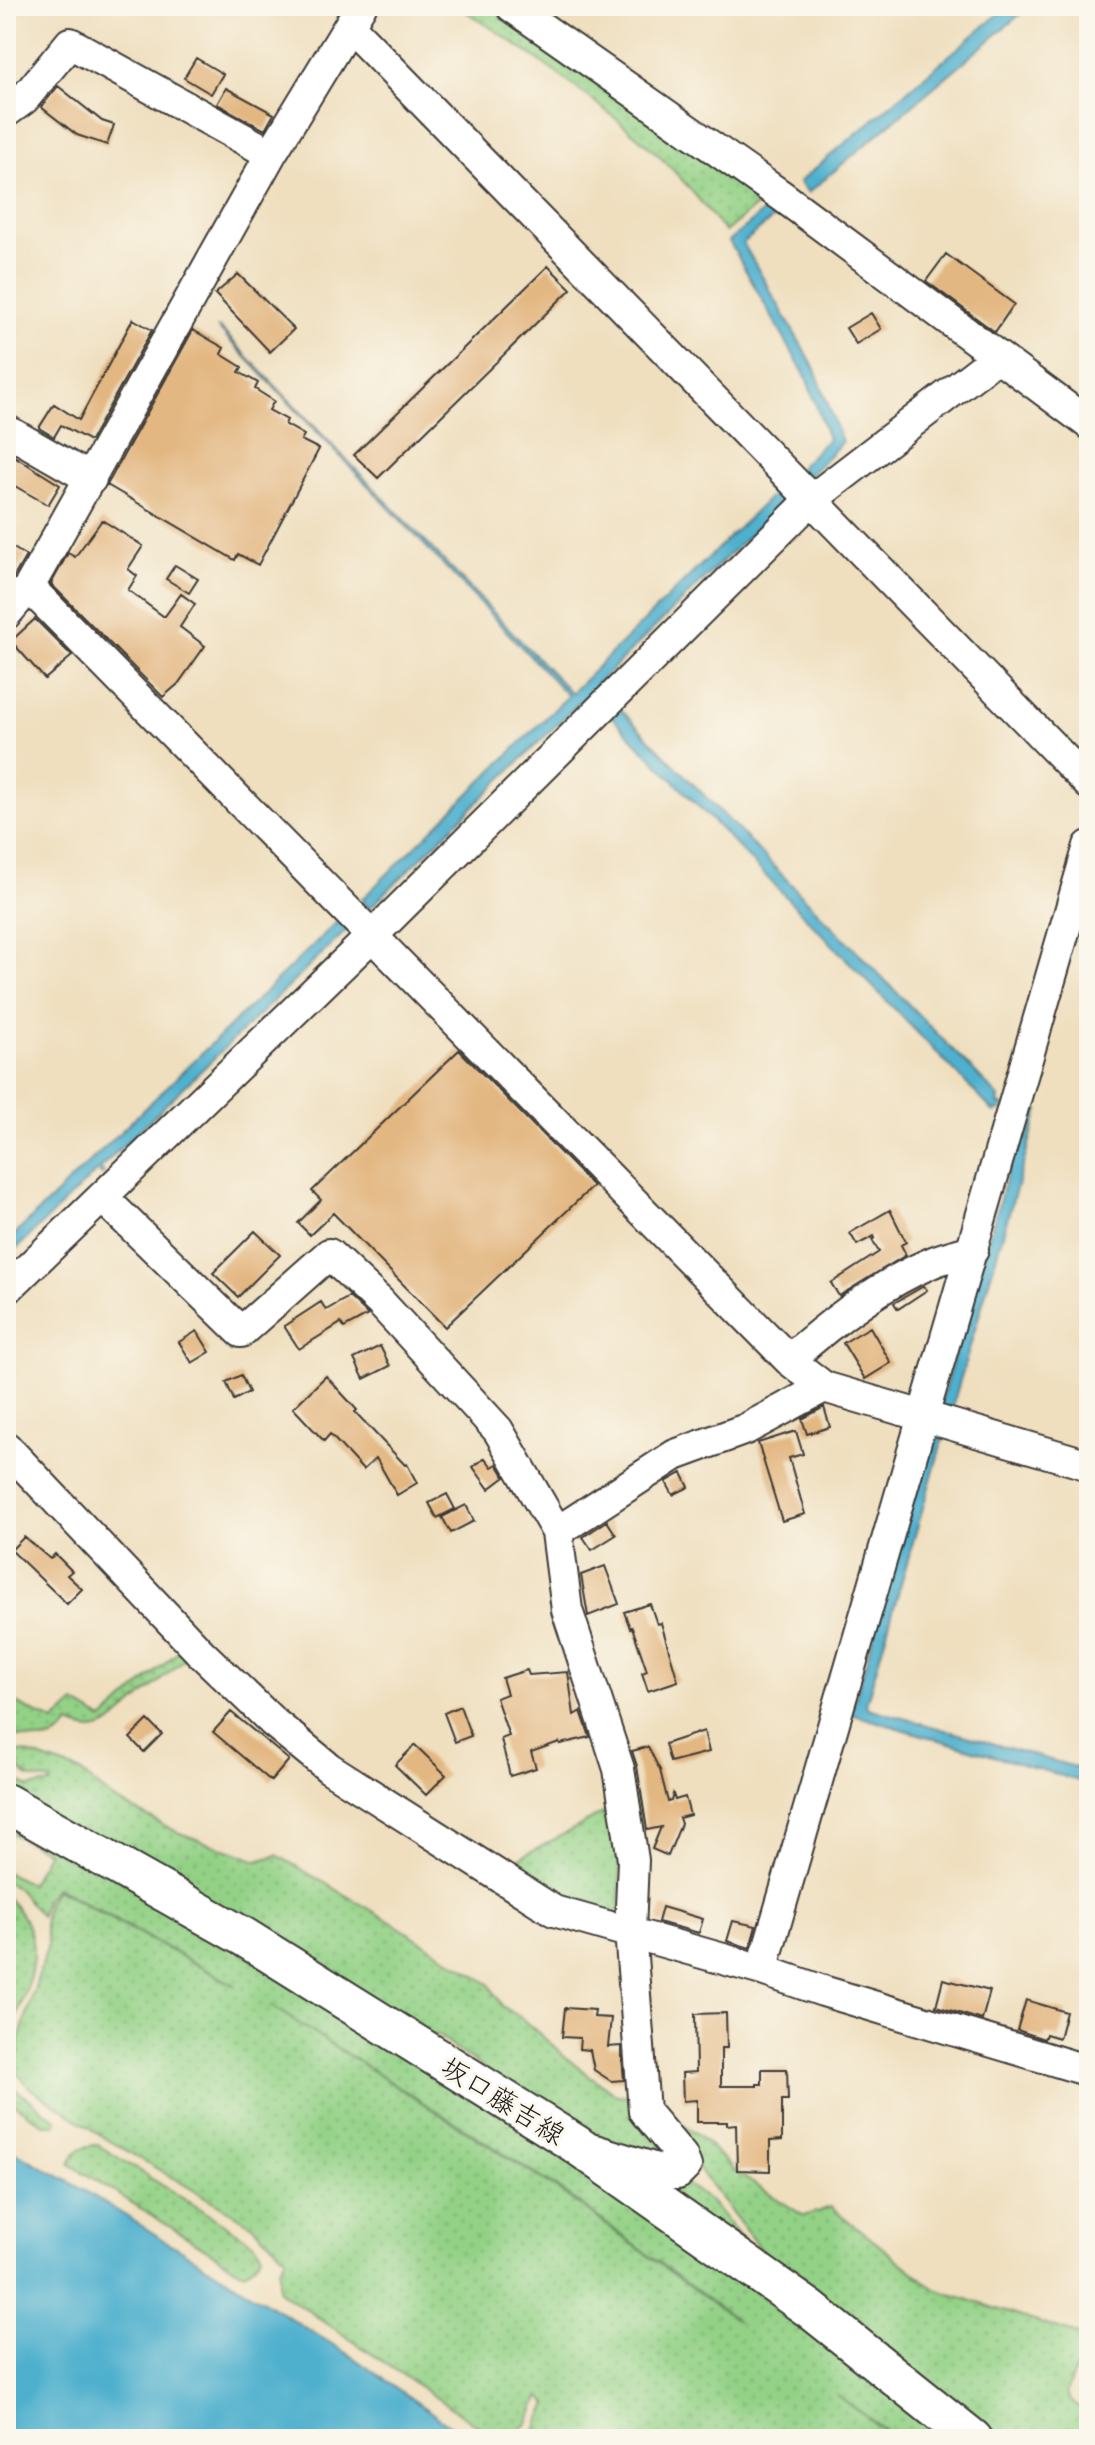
<svg xmlns="http://www.w3.org/2000/svg" width="1095" height="2445" font-family="'Playpen Sans','Klee One',sans-serif">
	<defs>
		<pattern id="grass-dots" width="8" height="8" patternUnits="userSpaceOnUse" patternTransform="scale(2)"><rect width="8" height="8" fill="#93d186"/><path d="M2 2h.1M6 6h.1" fill="none" stroke="#7eb373" stroke-width="1.8" stroke-linecap="round"/></pattern>
	</defs>
	<rect width="100%" height="100%" fill="#fbf7ec"/>
	<filter id="ink" filterUnits="userSpaceOnUse"><feTurbulence type="fractalNoise" baseFrequency=".0125" numOctaves="2"/><feDisplacementMap in="SourceGraphic" scale="16" xChannelSelector="R" yChannelSelector="G"/><feConvolveMatrix kernelMatrix="1 2 1 2 8 2 1 2 1" color-interpolation-filters="sRGB"/></filter>
	<filter id="wash" filterUnits="userSpaceOnUse"><feTurbulence type="fractalNoise" baseFrequency=".006" numOctaves="4" result="noise"/><feDisplacementMap in="SourceGraphic" scale="32" xChannelSelector="R" yChannelSelector="G"/><feGaussianBlur stdDeviation="1.8" result="paint"/><feColorMatrix in="noise" values="0 0 0 0 0 0 0 0 0 0 0 0 0 0 0 0 0 1.4 0 .05"/><feComposite in="paint" operator="in"/></filter>
	<g filter="url(#wash)">
		<rect width="100%" height="100%" fill="#efdfbf"/>
		<path fill="url(#grass-dots)" stroke="#587651" stroke-width="2" fill-rule="evenodd" d="M457,6h36l68,49 207,141 -43,36c-22,-27 -43,-55 -69,-79 -61,-55 -129,-103 -199,-147z
			M182,1648l7,7 -77,68c-16,10 -25,8 -43,1 -15,25 -38,14 -63,11v-37l48,24 21,-19 28,17z
			M6,1750l21,3 52,18 34,28 64,33 81,29 19,-6 106,62 106,67 13,22 18,11 55,48 42,30 14,1 41,66 -83,-21 -131,-90 -19,-15 -18,-4 -415,-238v-17l24,10 21,-3 -2,-4c-33,-1 -21,-10 -43,-23z
			M612,1808l8,61 -1,50 -67,-20 -49,-32z
			M6,1813l443,261 515,365h-67l-61,-45 59,45h-364l17,-35 -8,-8 -12,27 -18,16h-13l-218,-148v-22l7,-12 -35,-33 -141,-83 -79,-52 -14,-16 1,-29 30,-100 -4,-23 3,-17 9,-15 180,97 -180,-99 -11,14 -4,15 -23,-27 -12,-8v-9l24,12 18,-32 -42,-21zM270,2005l294,187 173,129 -173,-127z
			M6,1897c49,43 20,94 0,144z
			M6,2078l8,10 42,31 1,4 -2,2h-10l-39,-26z
			M650,2101l51,36 33,34 70,45 27,-9 104,82 146,47 3,11 -18,45 6,10 17,14v23h-88l-29,-16 -206,-166 -81,-106z
			M98,2145l156,98 8,11 -10,13 -8,6 -174,-109c5,-15 12,-18 28,-19z
			M614,2163l69,19 27,19 40,48z"/>
		<path fill="#4fb0ce" stroke="#366675" stroke-width="2" d="M1008,6h22l-222,187 -9,-11z
			M770,206l7,9 -34,28 72,126 27,73 -34,35 -9,-9 29,-29 -22,-62 -77,-136z
			M218,328h2l351,365 208,-205 8,6 -5,4 -1,6 -186,182 2,4 -3,3 -3,-2 -221,217 -2,-3 -3,3 -3,-3 3,-3 -3,-3 206,-203z
			M619,708l380,389 -1,7 6,2 -4,5 -4,-1 -1,3 -384,-397z
			M339,920l9,9 -248,239 4,5 -2,2 -5,-4 -91,88v-16z
			M1027,1106l12,4 -87,298h-4l-2,3 -5,-1 1,-5h-2z
			M937,1432l7,3 -78,269 2,4 221,63v13l-238,-70 79,-275 3,1z
			M6,2147l78,43 267,166 118,83h-463z"/>
		<g id="blocks">
			<path fill="#e3b782" d="M196,58l27,16 -12,20 -27,-16z
				M58,86l44,35 12,4 -7,20 -30,-10 -36,-28z
				M226,88l48,26 -9,16 -48,-26z
				M946,254l68,50 -19,28 -69,-51z
				M548,266l23,23 -193,189 -24,-23z
				M238,274l56,55 -24,23 -55,-58z
				M871,313l10,16 -25,15 -10,-16z
				M133,319l19,11 -62,111 -29,-16 -7,12 -15,-9 15,-24 25,16z
				M193,330l31,18 -3,6 21,13 -3,5 19,11 -3,6 19,12 -5,9 18,10 -2,4 19,11 -3,5 18,9 -61,116 -20,-11 -3,6 -128,-75z
				M6,451l54,34 -12,20 -42,-24z
				M102,520l41,26 -15,23 9,7 -9,14 35,26h2l16,-22 14,10 -15,23 25,19 -27,38 -15,13 -112,-113 17,-31 7,4z
				M6,543l20,13 -14,24 -6,-4z
				M175,565l23,14 -9,14 -23,-14z
				M35,619l37,37 -27,23 -34,-38z
				M459,1050l134,136 -148,141 -112,-114 -23,22 -12,-12 23,-23 -9,-9z
				M890,1210l16,32 -5,3 5,10 -67,41 -8,-13 48,-31 -7,-12 3,-2 -1,-2 -17,9 -7,-12z
				M255,1231l25,24 -42,42 -25,-24z
				M924,1286l3,4 -29,19 -4,-6z
				M349,1297l19,18 -24,13 -3,-5 -42,26 -15,-23 37,-24 5,8z
				M870,1327l21,36 -26,16 -22,-36z
				M197,1331l13,21 -18,11 -13,-21z
				M380,1346l10,20 -26,13 -10,-20z
				M241,1375l8,17 -15,8 -8,-18z
				M326,1376l31,34 -2,2 50,53 2,-1 10,19 -20,12 -21,-37 -13,12 -33,-36 -6,7 -31,-33z
				M824,1407l6,20 -23,7 -5,-15z
				M796,1431l7,23 -14,4 16,56 -23,7 -24,-78z
				M485,1458l7,9 5,-3 8,13 -16,12 -16,-22z
				M682,1473l7,14 -16,8 -7,-13z
				M447,1494l8,15 -18,9 -8,-15z
				M466,1505l8,16 -23,12 -9,-16z
				M607,1521l9,14 -24,15 -9,-13z
				M24,1537l26,22 5,-5 17,17 -5,4 15,14 -15,15 -56,-54z
				M605,1566l14,38 -31,12 -7,-41z
				M650,1604l7,20 4,-1 17,58 -30,10 -6,-18 5,-2 -15,-44 -2,1 -6,-16z
				M527,1670l2,5 39,-3 6,43 7,-4 9,26 -30,7 -1,-2 -28,10 5,16 -26,8 -9,-37 8,-3 -13,-38 11,-4 -5,-16z
				M460,1706l11,30 -16,6 -11,-29z
				M231,1712l58,48 -18,21 -58,-49z
				M148,1720l14,14 -18,18 -14,-14z
				M704,1731l5,21 -39,10 -5,-18z
				M415,1745l31,30 -20,20 -31,-30z
				M648,1747l12,23 8,32 3,-1 2,-7 2,6 10,-3 5,18 -11,3 2,6 -13,32 -16,-7 9,-22 -14,3 -10,-64 -5,-15z
				M662,1907l41,12 -4,14 -41,-11z
				M733,1921l23,5 -6,22 -23,-7z
				M943,1979l47,12 -8,29 -46,-14z
				M1026,2000l40,12 -7,26 -13,-4 -2,5 -27,-9z
				M565,2008l30,2 -1,7 17,1 -3,29 13,-1 3,34 -13,1 -17,-11 -4,-20 -11,-1 1,-11 -18,-1z
				M726,2013l1,35h-6v38h36v-2h5v-15h25l1,31h-6v40l-12,1v30l-33,-1 -1,-46 -9,1v-3h-30v-22l-14,1 -1,-28 14,-1 -1,-58z"/>
		</g>
	</g>
	<g filter="url(#ink)">
		<use href="#blocks" fill-opacity="0" stroke="#3c3934" stroke-width="2"/>
		<g fill="none" stroke-linecap="round" stroke-linejoin="round">
			<g stroke="#3c3934" stroke-width="34">
				<path id="minor" d="M511,6l271,190 307,228
					M349,26l740,758
					M6,112l18,-13 46,-56 201,111
					M6,430l85,49
					M29,587l760,773 35,27 265,78
					M6,614l23,-27 242,-433 90,-148
					M102,1197l139,135 88,-78 51,48 118,128 59,102 10,78 52,159 14,91 -3,71 14,180 38,45 4,10 -8,8h-5l-78,-24
					M6,1290l367,-355 438,-435 186,-143
					M789,1360c40,-36 92,-76 142,-97 13,-6 28,-9 42,-13
					M6,1447l195,206 72,69 56,46 225,143 208,59 61,21 266,80
					M557,1532l118,-77 71,-26 78,-42
					M762,1970l327,-1124"/>
			</g>
			<g stroke="#3c3934" stroke-width="42">
				<path id="major" d="M6,1803l238,134 330,206 236,166 163,130"/>
			</g>
			<use href="#minor" stroke="#fff" stroke-width="30"/>
			<use href="#major" stroke="#fff" stroke-width="38"/>
		</g>
	</g>
	<g text-anchor="middle" dominant-baseline="central" stroke-width="6" stroke-linejoin="round" paint-order="stroke">
		<g font-size="28" fill="#1c1c1c" stroke="#fbf7ec">
			<text transform="translate(504 2099) rotate(32)">坂口藤吉線</text>
		</g>
	</g>
	<rect width="1095" height="2445" fill="none" stroke="#fbf7ec" stroke-width="32"/>
</svg>
